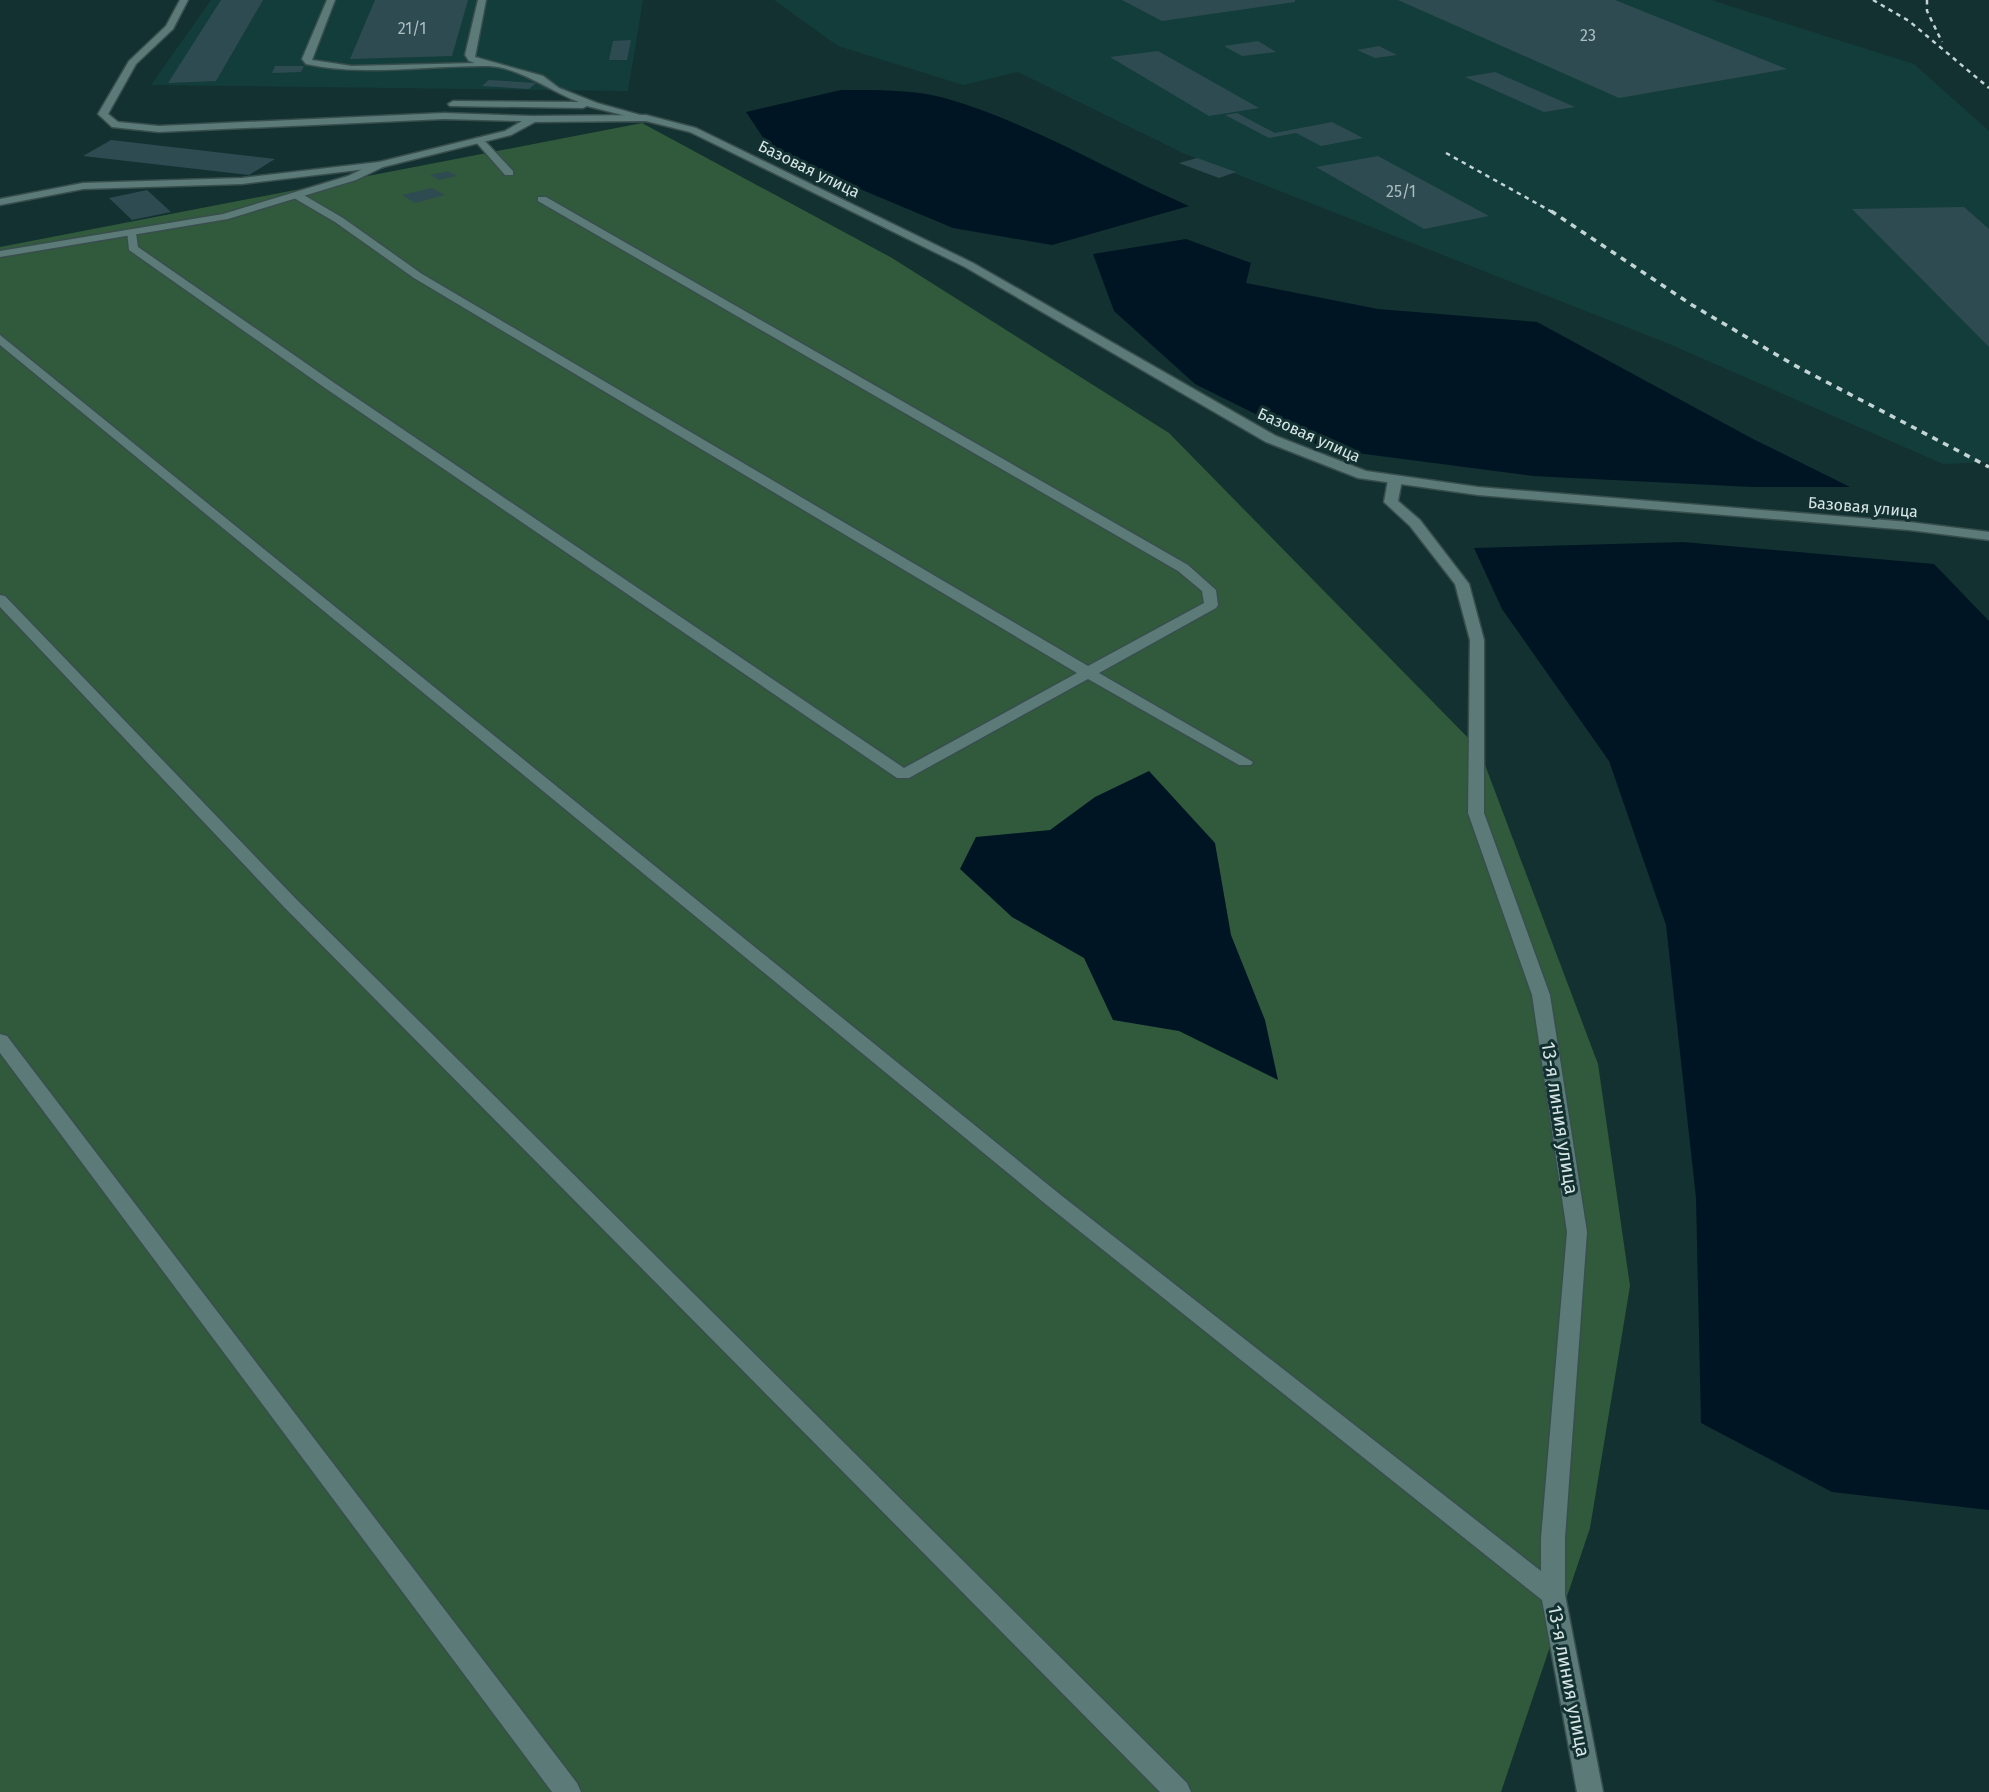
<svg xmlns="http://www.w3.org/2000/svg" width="1989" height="1792" font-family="'Fira Sans',sans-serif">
	<rect width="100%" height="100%" fill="#133130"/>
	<path fill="#133d3b" d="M211,0h432l-15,91 -477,-6z
		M774,0h937l203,64 75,67v331l-46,2 -276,-121 -484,-190 -165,-81 -55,13 -125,-39z"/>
	<path fill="#315a3c" d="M642,123l250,135 277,175 310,316 119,315 32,222 -40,242 -89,264h-1501v-1545z"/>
	<path fill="#001523" d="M841,90c35,0 73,-1 107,9 85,25 160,72 241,107l-137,39 -99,-17 -105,-44 -80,-39 -22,-33z
		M1186,239l65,24 -5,20 132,26 159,13 216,117 97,48h-98l-219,-11 -207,-27 -131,-65 -81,-73 -21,-57z
		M1683,542l251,22 55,57v889l-157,-18 -131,-69 -5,-225 -30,-273 -57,-164 -107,-152 -28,-61z
		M1149,771l66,72 16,92 34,85 13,60 -99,-49 -66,-11 -29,-62 -72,-41 -52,-48 16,-32 74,-7 45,-33z"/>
	<path fill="#2f4b52" d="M221,0h42l-47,81 -48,2z
		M375,0h93l-16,56 -102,3z
		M1122,0h173v2l-133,19z
		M1398,0h217l172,69 -168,29z
		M631,40l-4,20h-18l4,-19z
		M1258,41l18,11 -34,4 -18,-10z
		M1379,46l18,9 -22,3 -18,-8z
		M1158,51l101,57 -50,8 -99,-59z
		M275,66h29l-3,6 -29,1z
		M1495,72l80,35 -31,5 -79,-35z
		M489,80l47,3 -7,6 -47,-3z
		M1237,113l38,20 57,-11 31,16 -42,8 -25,-13 -27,5 -44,-23z
		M111,140l164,19 -26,16 -166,-19z
		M1378,156l111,60 -65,13 -108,-62z
		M1197,158l39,14 -17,6 -40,-15z
		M448,171l9,5 -18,4 -9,-5z
		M432,188l13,7 -30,8 -13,-8z
		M147,190l24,22 -39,8 -23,-22z
		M1964,207l25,22v118l-137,-138z"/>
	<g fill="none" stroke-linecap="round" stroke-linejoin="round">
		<g stroke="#384e4d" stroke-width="3">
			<path id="lane" d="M327,0h8l-23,60 40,6 123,-3 -6,-2 -4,-6 13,-55h8l-11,57 68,19 16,12 38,15 54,15 -5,3 -59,-15 -4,2 -133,-2 -2,-2 5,-3 126,1c-27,-10 -61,-35 -90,-36 -61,-1 -122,11 -183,-2l-4,-5z
				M476,138h6l31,33v4h-8l-29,-33z
				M379,162l5,3 -1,2 -141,17 -159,5 -83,16v-6l83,-16 159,-5z
				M294,194h8l41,24 79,56 666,392 116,-63 -2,-12 -24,-20 -640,-370v-4h8l642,368 28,25 2,15 -2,3 -117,65 154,89 -2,3h-12l-151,-86 -179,99h-12l-572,-390 -196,-138 -2,-19 9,2 2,14 195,135 571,386 173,-95 -663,-395 -79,-56 -41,-24z
				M0,335l1062,861 479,375v-33l26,-306 -35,-237 -64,-182 2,-173 -15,-56 -45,-58 -26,-24 4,-22 7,-4 5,1 2,3 -4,21 22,19 49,64 15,56v173l66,182 37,237 -22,306v57l38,197h-26l-35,-192 -494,-394 -1048,-861z
				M0,595l5,1 292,304 890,883 4,9h-31l-875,-884 -285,-301z
				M0,1034l7,2 570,747 4,9h-29l-552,-739z"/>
		</g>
		<g stroke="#384e4d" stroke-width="3">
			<path id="street" d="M180,0h8l-15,29 -37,35 -28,50 10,8 41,4 285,-13 89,3 113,-1 50,13 277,135 303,173 90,35 112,16 431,35 80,10v8l-80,-10 -431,-35 -120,-17 -92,-36 -301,-175 -275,-135 -44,-11 -111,1 -24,13 -128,32 -27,13 -128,39 -228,38v-6l223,-37 125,-38 27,-13 130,-32 17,-10 -78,-2 -285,13 -47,-5 -14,-13 31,-53 37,-35z"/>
		</g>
		<use href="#lane" fill="#5b7a78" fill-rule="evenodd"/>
		<use href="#street" fill="#5b7a78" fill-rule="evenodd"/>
		<path stroke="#c2d4d3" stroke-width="2.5" stroke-dasharray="4.5 4.5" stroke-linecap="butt" d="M1873,0l36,21 80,67
			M1927,0v11l15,31
			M1446,153l108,60"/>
		<path stroke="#c2d4d3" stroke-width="3.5" stroke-dasharray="6 6" stroke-linecap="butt" d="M1551,211l141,94 102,60 195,102"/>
	</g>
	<g text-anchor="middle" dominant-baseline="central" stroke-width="6" stroke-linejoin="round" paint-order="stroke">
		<g font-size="16" fill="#acbfc0">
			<text x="412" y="28">21/1</text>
			<text x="1588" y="35">23</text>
			<text x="1401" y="191">25/1</text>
		</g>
		<g font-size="16" fill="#d6e6e5" stroke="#133130">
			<text transform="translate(809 169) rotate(26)">Базовая улица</text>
			<text transform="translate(1309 435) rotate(24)">Базовая улица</text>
			<text transform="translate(1863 507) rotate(5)">Базовая улица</text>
		</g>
		<g font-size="19" fill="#d6e6e5" stroke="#133130">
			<text transform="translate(1560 1118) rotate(81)">13-я линия улица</text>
			<text transform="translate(1569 1681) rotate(79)">13-я линия улица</text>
		</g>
	</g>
</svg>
